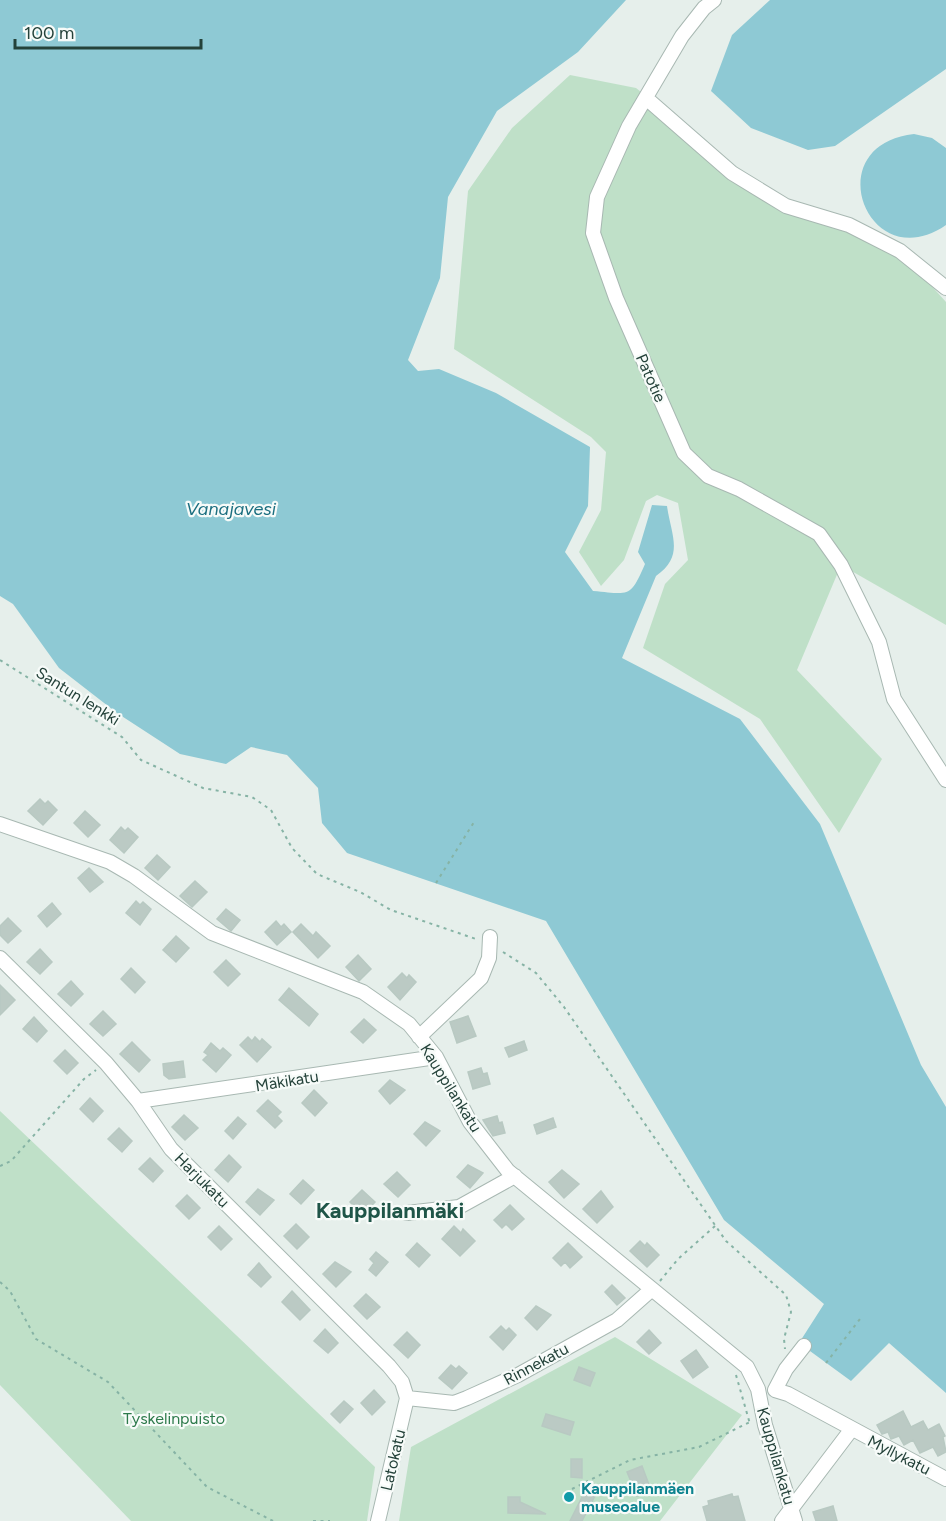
<svg xmlns="http://www.w3.org/2000/svg" width="946" height="1521" font-family="Figtree,sans-serif">
	<rect width="100%" height="100%" fill="#e6efeb"/>
	<path fill="#bfe0c8" d="M570,75l66,13 150,118 114,45 46,51v323l-105,-60 -44,105 85,89 -43,74 -79,-114 -117,-71 22,-64 23,-24 -10,-57 -21,-8 -11,6 -22,59 -23,26 -22,-34 22,-42 5,-58 -15,-15 -137,-88 14,-158 44,-63z
		M0,1111l375,356 -8,54h-236l-131,-136z
		M615,1337l127,78 -82,106h-261l12,-74z"/>
	<path fill="#8ec9d4" d="M0,0h626l-48,52 -81,59 -49,86 -8,81 -32,82 10,11 21,-2 57,24 94,54 -2,59 -23,46 28,39c36,3 37,8 52,-27l-7,-12 14,-47 15,1c4,29 18,50 -11,70l-34,82 118,61 80,105 101,241 25,42v286l-57,-50 -38,38 -52,-38 25,-39 -100,-84 -178,-299 -199,-68 -25,-30 -4,-35 -31,-33 -36,-8 -25,17 -46,-10 -63,-41 -58,-45 -46,-64 -13,-8z
		M770,0h176v69l-111,77 -27,4 -57,-22 -40,-37 21,-56z
		M914,134l18,4 14,10v77c-78,54 -130,-80 -32,-91z"/>
	<path fill="#bbcac4" stroke="#b8c9c2" stroke-width="1.5" d="M40,799l5,5 3,-3 9,9 -14,15 -15,-14z
		M85,811l15,14 -12,12 -14,-14z
		M121,827l4,4 3,-3 10,9 -14,16 -14,-13z
		M157,855l13,12 -12,13 -13,-12z
		M89,868l14,14 -13,10 -12,-14z
		M195,881l12,11 -15,15 -12,-11z
		M136,901l4,4 3,-3 8,7 -11,16 -14,-12z
		M52,903l9,11 -14,13 -9,-11z
		M226,909l14,11 -9,11 -14,-12z
		M8,918l13,13 -13,12 -8,-8v-9z
		M276,921l5,6 3,-3 7,8 -14,13 -12,-13z
		M301,924l12,12 3,-4 14,14 -12,12 -25,-26z
		M176,936l13,12 -13,14 -13,-12z
		M40,949l12,13 -12,12 -13,-12z
		M358,955l13,14 -12,12 -13,-14z
		M226,960l14,14 -12,12 -14,-14z
		M131,968l14,14 -10,11 -14,-14z
		M402,973l5,5 2,-3 7,7 -16,18 -12,-13z
		M71,981l12,13 -12,12 -13,-12z
		M0,985l15,15 -15,15z
		M289,988l29,26 -9,12 -30,-26z
		M103,1011l13,13 -13,12 -13,-12z
		M468,1016l8,20 -19,7 -7,-21z
		M34,1017l13,14 -10,11 -14,-13z
		M364,1019l12,11 -13,13 -12,-11z
		M248,1037l4,4 3,-4 5,5 2,-3 9,8 -14,15 -17,-17z
		M524,1041l3,9 -18,7 -4,-9z
		M132,1042l18,18 -11,12 -19,-18z
		M211,1043l9,8 3,-3 8,7 -15,17 -13,-12 5,-5 -4,-3z
		M65,1050l13,13 -11,11 -13,-13z
		M183,1061l2,16 -16,2 -5,-4 -1,-11z
		M481,1068l2,6 4,-1 3,11 -17,5 -5,-17z
		M390,1080l15,10 -15,14 -11,-13z
		M314,1090l13,13 -12,13 -13,-13z
		M90,1098l13,13 -10,11 -13,-13z
		M268,1100l13,12 -4,4 5,5 -7,7 -18,-17z
		M184,1115l14,13 -13,12 -13,-13z
		M497,1116l2,7 3,-1 3,11 -12,3 -10,-16z
		M238,1117l8,7 -13,15 -8,-8z
		M553,1118l3,9 -19,7 -3,-9z
		M425,1122l15,9 -14,15 -12,-12z
		M119,1128l13,13 -10,11 -14,-13z
		M229,1155l12,12 -13,15 -13,-12z
		M150,1158l13,13 -10,11 -14,-13z
		M468,1165l15,8 -13,15 -13,-11z
		M562,1170l17,14 -15,14 -15,-16z
		M397,1172l13,13 -12,12 -14,-13z
		M303,1180l11,10 -13,14 -11,-10z
		M258,1189l16,11 -14,15 -14,-13z
		M362,1190l13,12 -12,13 -13,-13z
		M601,1191l12,16 -16,16 -14,-14z
		M187,1195l13,13 -11,11 -13,-13z
		M510,1205l14,14 -12,11 -6,-6 -4,4 -8,-8z
		M296,1224l13,13 -12,12 -13,-13z
		M219,1226l13,13 -11,11 -13,-13z
		M454,1226l7,7 2,-4 12,12 -15,15 -18,-17z
		M640,1241l5,5 2,-3 12,12 -12,12 -17,-16z
		M417,1243l13,12 -11,12 -13,-12z
		M568,1243l14,14 -12,11 -5,-6 -4,4 -8,-8z
		M376,1252l12,10 -12,14 -7,-6 5,-7 -4,-4z
		M335,1262l16,10 -15,15 -13,-13z
		M259,1263l12,14 -10,10 -13,-12z
		M612,1285l13,13 -8,7 -12,-13z
		M292,1291l18,19 -10,10 -18,-18z
		M366,1294l14,13 -13,12 -13,-13z
		M536,1306l15,9 -14,15 -12,-12z
		M501,1326l5,5 3,-3 7,7 -13,15 -13,-13z
		M325,1329l13,14 -10,10 -14,-12z
		M649,1330l12,13 -12,11 -12,-12z
		M407,1332l13,13 -12,13 -14,-13z
		M696,1350l12,17 -15,11 -12,-17z
		M451,1365l5,4 3,-3 8,7 -15,16 -13,-11z
		M579,1367l16,6 -5,13 -16,-6z
		M374,1390l11,12 -13,13 -11,-12z
		M344,1401l9,8 -13,14 -9,-9z
		M903,1411l8,16 12,-6 5,9 11,-6 6,12 -2,1 3,15 -8,4 -5,-9 -13,6 -7,-13 -9,5 -5,-9 -8,3 -3,-7 -6,2 -5,-9z
		M546,1414l28,8 -4,13 -28,-9z
		M571,1459h11v19l-11,-1z
		M642,1466l9,24 -14,6 -10,-24z
		M587,1487l10,5 -15,29h-12z
		M732,1494l1,3 5,-1 7,25h-38l-4,-14 6,-2 -1,-4z
		M508,1497h12v5l26,12 -38,-1z
		M833,1506l4,15h-21l-3,-9z"/>
	<g fill="none" stroke-linecap="round" stroke-linejoin="round">
		<g stroke="#a8b8b2" stroke-width="16">
			<path id="minor" d="M714,0l-10,8 -22,28 -53,90 -32,71 -4,36 23,65 68,155 24,23 31,13 80,45 22,31 38,77 15,57 52,81
				M646,98l86,75 54,33 63,19 51,26 46,37
				M0,824l110,38 24,14 78,57 151,59 46,32 27,33 34,65 38,49 239,196 11,22 7,36 30,96
				M0,958l106,105 32,38 33,48 218,217 13,16 5,16
				M419,1037l62,-59 8,-20 1,-21
				M138,1101l298,-44
				M407,1213l52,-6 56,-31
				M804,1346l-18,23 -11,21 13,4 158,85
				M407,1398l47,5 13,-5 51,-23 99,-55 35,-31
				M378,1521l29,-123
				M782,1521l69,-91"/>
		</g>
		<path stroke="#86b3a5" stroke-width="2" stroke-dasharray="3 4.5" stroke-linecap="butt" d="M0,660l122,77 19,23 62,28 49,9 19,13 21,38 25,26 43,18 31,18 85,29
			M436,883l38,-61
			M503,952l33,21 28,34 162,234 60,54 5,17 -7,27 1,10
			M0,1166l11,-5 73,-82 12,-9
			M660,1281l18,-22 37,-33
			M0,1282l10,9 26,48 72,43 99,105 66,34
			M826,1363l34,-44
			M736,1375l14,49
			M572,1489l58,-29 69,-13 53,-26
			M313,1521h17"/>
		<use href="#minor" stroke="#fff" stroke-width="14"/>
	</g>
	<circle fill="#0f9aa8" stroke="#f7fbf9" stroke-width="2" cx="569" cy="1497" r="6"/>
	<g text-anchor="middle" dominant-baseline="central" stroke-width="4.5" stroke-linejoin="round" paint-order="stroke">
		<g font-size="16" fill="#24423a" stroke="#f7fbf9">
			<text transform="translate(651 378) rotate(66)">Patotie</text>
			<text transform="translate(78 696) rotate(32)">Santun lenkki</text>
			<text transform="translate(287 1081) rotate(-9)">Mäkikatu</text>
			<text transform="translate(451 1088) rotate(58)">Kauppilankatu</text>
			<text transform="translate(202 1180) rotate(45)">Harjukatu</text>
			<text transform="translate(536 1364) rotate(-28)">Rinnekatu</text>
			<text transform="translate(899 1455) rotate(27)">Myllykatu</text>
			<text transform="translate(776 1456) rotate(74)">Kauppilankatu</text>
			<text transform="translate(393 1460) rotate(-77)">Latokatu</text>
		</g>
		<g font-size="16" fill="#2d7a4b" stroke="#f7fbf9">
			<text x="174" y="1418">Tyskelinpuisto</text>
		</g>
		<g font-size="16" font-weight="bold" fill="#0d838f" stroke="#f7fbf9" text-anchor="start">
			<text x="581" y="1488">Kauppilanmäen<tspan x="581" dy="18">museoalue</tspan></text>
		</g>
		<g font-size="18" font-style="italic" fill="#1c6f80" stroke="#f7fbf9">
			<text x="231" y="509">Vanajavesi</text>
		</g>
		<g font-size="22" font-weight="bold" fill="#1f5548" stroke="#f7fbf9">
			<text x="390" y="1210">Kauppilanmäki</text>
		</g>
	</g>
	<path d="M15 39v9h186v-9" fill="none" stroke="#24423a" stroke-width="3"/>
	<text x="24" y="39" font-size="18" fill="#24423a" stroke="#f7fbf9" stroke-width="4.5" paint-order="stroke">100 m</text>
</svg>
